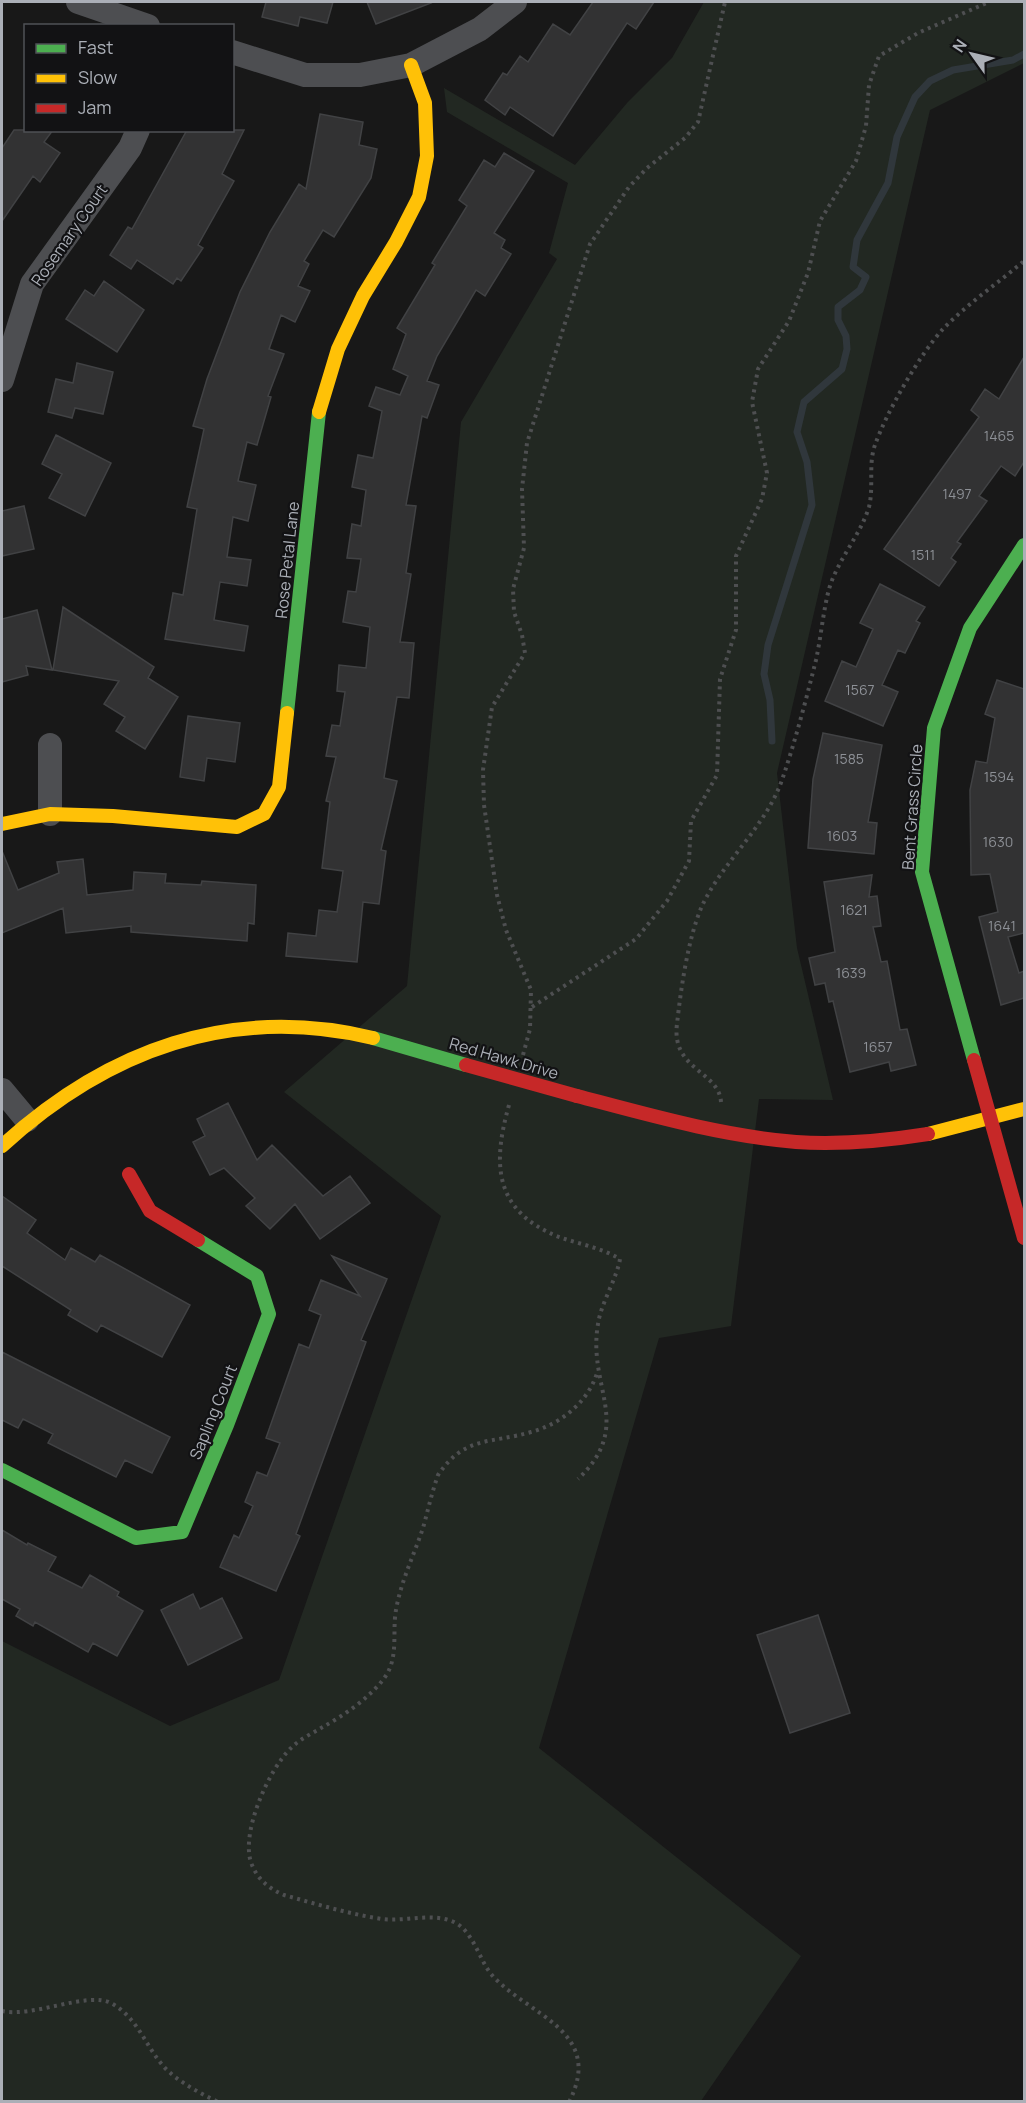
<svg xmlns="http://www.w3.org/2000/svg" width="1026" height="2103" font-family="Manrope,sans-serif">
	<rect width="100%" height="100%" fill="#181818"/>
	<path fill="#222822" d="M704,2h320v61l-94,47 -153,663 20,175 36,152 -74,-1 -28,227 -72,12 -120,410 262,208 -100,145h-699v-460l168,85 109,-46 162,-464 -157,-124 123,-106 54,-564 96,-163 -8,-6 19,-70 -121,-71 -3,-24 131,77 52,-62 45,-45z"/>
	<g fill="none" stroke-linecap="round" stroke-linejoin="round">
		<path stroke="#30373c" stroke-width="7" d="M772,741l-2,-41 -6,-26 4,-29 44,-140 -5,-43 -10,-30 7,-30 38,-33 5,-20 -1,-13 -8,-16v-13l22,-17 6,-13 -13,-10 4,-27 31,-57 9,-46 18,-40 15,-16 23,-11 60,-10 11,-6"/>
	</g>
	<path fill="#323233" stroke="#414244" stroke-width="1.5" d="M266,2h67l-6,21 -27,-6 -2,9 -36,-9z
		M367,2h63l1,1 -55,21z
		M593,2h61l-18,27 -9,-6 -74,113 -43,-29 -5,8 -20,-15 18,-27 4,2 13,-19 8,6 25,-38 17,11z
		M320,114l43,8 -4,23 18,4 -6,29 -37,59 -11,-7 -19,31 5,3 -11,22 12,5 -15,31 -14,-7 -12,34 15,5 -16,42 3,1 -14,48 -10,-3 -9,39 18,4 -8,36 -15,-4 -6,40 24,3 -4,26 -27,-4 -6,38 34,6 -4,25 -79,-12 8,-46 10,2 14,-86 -10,-2 17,-78 -11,-3 14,-47 33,-87 30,-60 29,-48 7,5z
		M14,130h39l-9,12 16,11 -20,29 -7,-6 -31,45v-73z
		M187,130h57l-22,44 12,7 -36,64 5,3 -22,33 -4,-3 -4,6 -36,-24 -6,9 -21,-14 18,-28 4,2z
		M504,153l30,18 -40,62 11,7 -4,8 10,6 -26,42 -9,-6 -39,66 -10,25 12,4 -12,33 -5,-2 -16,89 10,1 -10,67 5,1 -11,68 14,1 -5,55 -12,-1 -13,81 13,3 -16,69 5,1 -7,53 -16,-2 -6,60 -71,-6 2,-23 28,3 3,-26 18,2 6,-41 -21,-3 8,-66 -4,-1 10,-44 -10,-1 6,-31 8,1 5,-34 -8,-1 2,-26 27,3 4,-41 -27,-5 5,-31 8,1 5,-33 -14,-1 5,-34 9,2 5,-36 -14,-3 6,-32 15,3 9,-47 -13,-5 7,-19 24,8 8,-19 -15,-7 13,-35 -9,-6 38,-63 -3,-2 35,-57 -8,-6 25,-40 11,7z
		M104,281l40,29 -27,42 -51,-33 19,-29 9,6z
		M1024,357v105l-9,14 -14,-10 -22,30 8,5 -30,41 4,2 -10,14 5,4 -17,24 -55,-37 95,-132 -8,-7 14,-21 14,10z
		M77,363l36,9 -10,42 -28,-6 -3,10 -24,-6 8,-33 17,4z
		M56,435l55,28 -26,53 -36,-18 13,-24 -20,-10z
		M24,506l10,43 -32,7v-45z
		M880,584l45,23 -9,14 4,2 -15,30 -7,-3 -16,35 16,7 -15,34 -58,-25 17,-40 14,6 17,-38 -13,-6z
		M63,607l91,60 -6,11 30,19 -33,52 -29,-18 9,-14 -21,-13 15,-23 -66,-11z
		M37,610l15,60 -26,-4 2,9 -26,7v-63z
		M997,680l27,9v244l-16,4 11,36 5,-2v27l-23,7 -22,-88 19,-5 -8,-38 -19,1 -1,-85 6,-29 11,2 8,-45 -10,-4z
		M188,716l52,7 -5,39 -28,-4 -3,23 -24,-4z
		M823,733l59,12 -14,77 9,1 -3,31 -66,-6 5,-69z
		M2,851l16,39 41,-17 -2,-11 26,-3 4,36 46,-5 1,-18 32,2 -1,9 36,2 1,-4 54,4 -2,39 -6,-1 -1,18 -116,-9v-6l-65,7 -3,-25 -61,25z
		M872,875l-3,22 8,-1 4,30 -8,1 8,35 6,-1 13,69 7,-1 9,36 -25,6 -2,-9 -39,10 -17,-71 -4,1 -4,-19 -10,2 -6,-27 26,-6 -11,-70z
		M228,1103l29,57 15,-15 51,51 27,-20 20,27 -50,36 -25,-35 -25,25 -24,-23 9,-8 -31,-30 -14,7 -17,-33 12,-6 -8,-17z
		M2,1196l34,24 -9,13 38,27 6,-12 24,14 5,-7 90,50 -28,52 -61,-32 -4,7 -29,-17 3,-5 -69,-44z
		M332,1256l55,23 -26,61 5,2 -70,192 4,2 -24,55 -56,-24 14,-32 5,3 14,-32 -8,-4 12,-30 10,4 13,-33 -14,-5 33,-94 10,4 12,-33 -12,-5 12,-30 39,16z
		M2,1352l168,85 -18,36 -27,-13 -9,17 -68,-34 5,-9 -30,-15 -5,9 -16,-8z
		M2,1530l25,15 1,-2 28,14 -8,14 34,17 8,-13 29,17 -2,4 26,15 -26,45 -24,-13 -5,9 -53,-30 -2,4 -17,-10 4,-7 -18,-10z
		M193,1594l7,15 22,-11 20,40 -54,27 -27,-55z
		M818,1615l32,98 -60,20 -33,-98z"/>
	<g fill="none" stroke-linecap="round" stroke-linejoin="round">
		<path stroke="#4e4f51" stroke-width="4" stroke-dasharray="3 4.5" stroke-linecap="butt" d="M532,1007l104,-68 31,-38 22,-40 2,-40 26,-46 3,-96 16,-49v-74l26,-57 5,-26 -15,-71 6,-33 31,-48 19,-48 12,-52 36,-60 10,-35 3,-41 10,-29 39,-23 71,-31
			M523,1055l7,-26 1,-39 -25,-60 -9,-35 -13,-90 -1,-35 9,-63 33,-54 -3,-18 -8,-23 -1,-23 11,-41 -2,-59 5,-46 63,-199 39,-57 18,-19 38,-30 13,-16 27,-120
			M721,1102c-2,-31 -50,-32 -44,-78 4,-36 11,-86 25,-118 21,-45 63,-78 80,-126 13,-38 24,-80 34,-120 5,-23 7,-48 13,-71 9,-30 31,-53 40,-82 5,-20 -1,-43 6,-62 11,-32 45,-91 68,-116 24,-25 55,-46 81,-68
			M509,1105c-17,60 -15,106 50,132 20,7 43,11 61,22 -3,19 -19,44 -22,65 -11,64 37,101 -20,155
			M2,2011c30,7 86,-20 109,-8 28,15 35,46 56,67 15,14 33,23 51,32
			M569,2102c37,-72 -43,-87 -78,-128 -12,-15 -18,-43 -37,-52 -23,-10 -48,0 -72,-3 -33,-5 -66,-15 -98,-24 -14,-6 -26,-15 -32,-30 -13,-30 17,-96 39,-117 9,-9 20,-14 30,-20 22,-12 49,-30 64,-51 14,-20 7,-45 11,-67 5,-29 18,-55 27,-82 5,-18 9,-36 15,-53 27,-40 53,-31 93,-43 30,-8 57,-30 66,-59"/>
		<path stroke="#4d4e51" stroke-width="24" d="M78,2l70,24
			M232,52l73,23h55l51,-10 69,-36 35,-27
			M2,380l30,-96 98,-136 8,-18
			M50,814v-69
			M2,1090l25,30"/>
		<path stroke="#4caf50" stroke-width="14" d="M287,713l32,-301
			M373,1038l93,27
			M974,1060l-52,-188 12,-144 36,-100 54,-83
			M2,1470l134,68 46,-6 45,-107 42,-111 -12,-38 -59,-36"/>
		<path stroke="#ffc107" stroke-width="14" d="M319,412l19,-63 25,-53 33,-54 23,-45 8,-41 -2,-53 -14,-38
			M2,824l48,-10 63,2 124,11 27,-13 15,-27 8,-74
			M928,1134l96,-25
			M2,1146c105,-96 229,-142 371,-108"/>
		<path stroke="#c62828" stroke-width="14" d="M974,1060l50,178
			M577,1096c72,19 145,40 219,46 44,3 88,-1 132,-8
			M129,1174l21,37 48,29"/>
		<path stroke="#c62828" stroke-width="14" d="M466,1065l111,31"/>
	</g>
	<g text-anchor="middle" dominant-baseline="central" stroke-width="4.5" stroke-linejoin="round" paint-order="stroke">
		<g font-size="14" fill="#8d9096">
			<text x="999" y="435">1465</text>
			<text x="957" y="493">1497</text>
			<text x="923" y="554">1511</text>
			<text x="860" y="689">1567</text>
			<text x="849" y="758">1585</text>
			<text x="999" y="776">1594</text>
			<text x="842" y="835">1603</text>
			<text x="998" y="841">1630</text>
			<text x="854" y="909">1621</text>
			<text x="1002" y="925">1641</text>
			<text x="851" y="972">1639</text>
			<text x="878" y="1046">1657</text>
		</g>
		<g font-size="16" fill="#abafb7" stroke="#121214">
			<text transform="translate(69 235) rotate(-55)">Rosemary Court</text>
			<text transform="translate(287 560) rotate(-84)">Rose Petal Lane</text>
			<text transform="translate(912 807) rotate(-86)">Bent Grass Circle</text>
			<text transform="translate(504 1058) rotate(16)">Red Hawk Drive</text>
			<text transform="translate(213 1412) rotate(-68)">Sapling Court</text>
		</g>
	</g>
	<rect width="1026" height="2103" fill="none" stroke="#abafb7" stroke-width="6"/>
	<rect x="24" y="24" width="210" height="108" fill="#121214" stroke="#4f5155" stroke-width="1.5"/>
	<rect x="36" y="44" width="30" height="9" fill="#4caf50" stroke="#4f5155" stroke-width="1.5"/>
	<text x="78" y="54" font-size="18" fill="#abafb7">Fast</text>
	<rect x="36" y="74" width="30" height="9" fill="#ffc107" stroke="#4f5155" stroke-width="1.5"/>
	<text x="78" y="84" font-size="18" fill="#abafb7">Slow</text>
	<rect x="36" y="104" width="30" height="9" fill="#c62828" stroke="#4f5155" stroke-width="1.5"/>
	<text x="78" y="114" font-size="18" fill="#abafb7">Jam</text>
	<g transform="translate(972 54) rotate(304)" stroke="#121214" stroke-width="4.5" paint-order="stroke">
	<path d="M0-4.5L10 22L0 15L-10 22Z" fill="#abafb7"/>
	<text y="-9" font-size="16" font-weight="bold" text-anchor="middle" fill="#abafb7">N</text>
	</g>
</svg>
